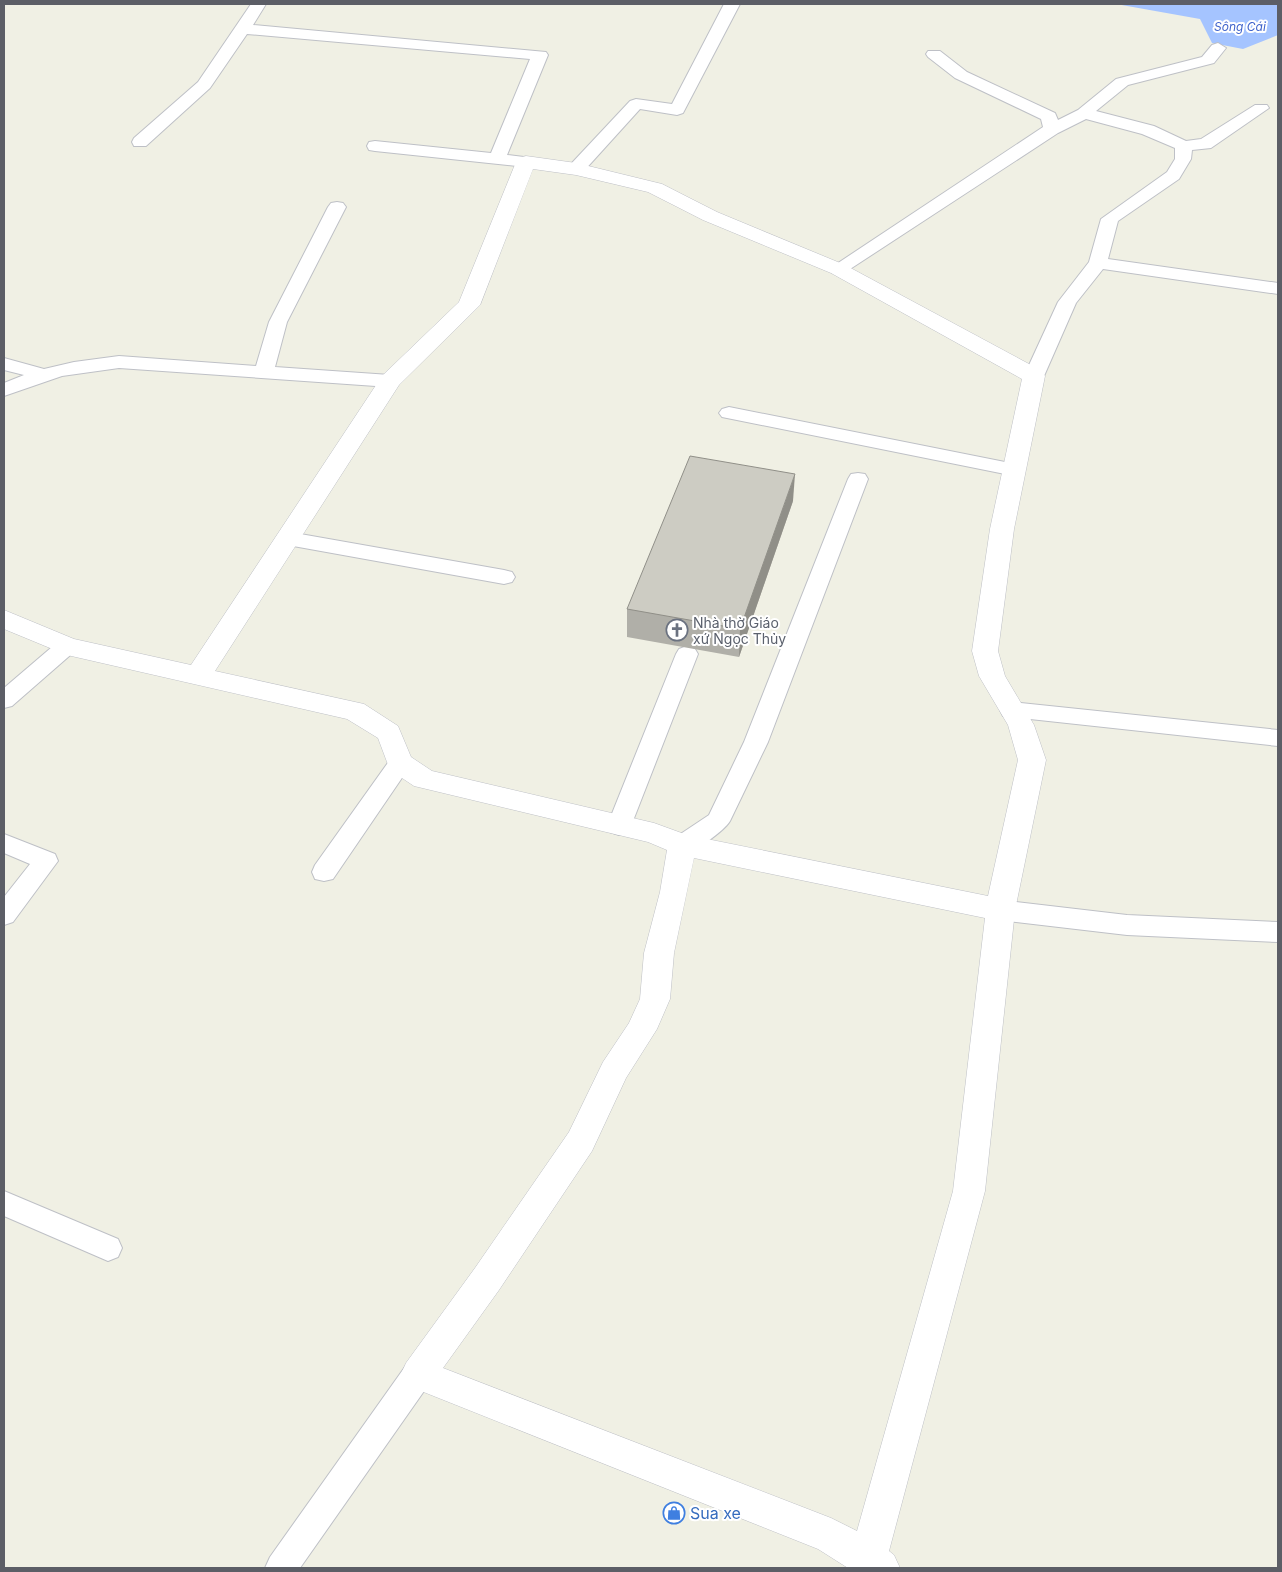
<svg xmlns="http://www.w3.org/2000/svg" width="1282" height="1572" font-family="Inter,sans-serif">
	<rect width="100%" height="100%" fill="#f0f0e4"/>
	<path fill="#a5c4ff" d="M1116,4h162v31l-35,14 -31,-6 -12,-24z"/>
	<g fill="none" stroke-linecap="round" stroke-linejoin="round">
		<g stroke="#bec0c6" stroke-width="2">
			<path id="service" d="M251,4h15l-13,21 293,27 2,3 -41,100 25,3 2,4 -2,4 -6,1 -151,-16 -6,-1 -2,-4 2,-4 6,-1 116,12 39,-94 -283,-25 -37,54 -64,58h-12l-2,-4 2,-4 64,-56z
				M724,4h16l-57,109 -6,2 -37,-6 -58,64h-12l-3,-4 3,-4 60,-64 6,-2 36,5z
				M1218,43l8,5 -12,15 -86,22 -32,26 58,15 32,15 15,-2 54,-34h12l2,3 -58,40 -19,2 -1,9 -12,20 -61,42 -10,38 170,24v11l-175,-25 -27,34 -32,73 -3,4h-14l-3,-4 34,-74 31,-40 12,-43 66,-47 8,-13v-11l-33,-14 -56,-15 -28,14 -214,140h-12l-3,-4 214,-142 -2,-8 -86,-41 -27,-21 -2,-3 2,-3h12l27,21 88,41 3,7 20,-10 38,-31 86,-22 10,-12z
				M337,202l6,1 3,4 -59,115 -12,45 115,8 7,2 3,4 -3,4 -7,2 -271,-19 -57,8 -58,20v-13l20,-8 -20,-5v-12l40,11 30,-7 45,-6 137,10 13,-44 59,-115 3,-4z
				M729,407l286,57 7,2 3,4 -3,4 -7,2 -293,-59 -3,-4 3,-4z
				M858,473l7,1 3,5 -100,263 -38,79c-5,9 -38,34 -49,33 -3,0 -5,-2 -8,-3l-3,-6 3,-6 36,-24 35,-73 104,-263 3,-5z
				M289,532l215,38 8,2 3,5 -3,5 -8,2 -222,-40 -4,-5 4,-5z
				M67,638l8,3 3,5 -3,5 -63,55 -8,2v-20l55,-47z
				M687,646l8,3 3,5 -67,172 -3,6 -9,3 -9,-3 -3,-6 69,-172 3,-5z
				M1011,702l267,28v16l-275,-30 -3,-6 3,-6z
				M400,754l8,3 4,6 -4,6 -75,110 -9,2 -9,-2 -3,-7 3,-7 77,-108z
				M4,834l51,20 3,7 -45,61 -9,3v-28l26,-33 -26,-11z
				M1000,900l127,15 151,7v20l-151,-7 -127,-15 -9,-3 -4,-7 4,-7z
				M4,1191l114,48 4,9 -4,9 -10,4 -104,-45z
				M418,1360l11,4 4,10 -4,10 -129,184h-35l5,-11 137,-193z"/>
		</g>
		<g stroke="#bec0c6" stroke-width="1">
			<path id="minor" d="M526,156l50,7 86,21 55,28 128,53 197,106 3,5 -31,153 -16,122 7,25 29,49 12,35 -31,150 -30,281 -96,360 5,4 6,13h-52l-30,-19 -412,-164 -5,-11 5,-11 69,-95 94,-136 34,-70 26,-39 11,-24 4,-46 16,-61 7,-42 -19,-8 -234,-56 -24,-16 -12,-32 -31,-19 -280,-64 -63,-26v-19l70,29 117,26 191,-289 77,-74 57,-140 3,-4zM533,169l43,6 72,17 55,28 128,53 191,106 -32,150 -18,122 7,25 29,49 10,35 -30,136 -301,-61 -33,-12 -222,-52 -21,-14 -13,-31 -34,-22 -149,-33 184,-286 81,-80zM694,858l291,60 -32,273 -96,340 -26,-13 -388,-150 56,-78 93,-139 34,-73 31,-49 13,-30 4,-46z"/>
		</g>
		<use href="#service" fill="#fff" fill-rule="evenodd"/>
		<use href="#minor" fill="#fff" fill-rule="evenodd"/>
	</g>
	<path fill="#b0afa8" d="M793,501l-54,156 -112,-20v-28z"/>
	<path fill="#908f88" d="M795,474l-2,27 -54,156 1,-28z"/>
	<path fill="#cdccc3" stroke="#908f88" d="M690,456l105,18 -55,155 -113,-20z"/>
	<defs>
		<g id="church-ring" transform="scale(1.125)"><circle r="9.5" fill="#fff" stroke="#6b7280" stroke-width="1.5"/><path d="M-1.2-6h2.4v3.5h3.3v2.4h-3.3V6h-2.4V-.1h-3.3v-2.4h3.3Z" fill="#6b7280"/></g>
		<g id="shop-ring" transform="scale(1.125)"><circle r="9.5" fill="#fff" stroke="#3f7fe0" stroke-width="1.5"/><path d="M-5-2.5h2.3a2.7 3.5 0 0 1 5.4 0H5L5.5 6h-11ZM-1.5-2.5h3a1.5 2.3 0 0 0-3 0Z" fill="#3f7fe0"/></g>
	</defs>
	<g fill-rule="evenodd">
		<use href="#church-ring" x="677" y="630"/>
		<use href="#shop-ring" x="674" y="1513"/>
	</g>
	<g text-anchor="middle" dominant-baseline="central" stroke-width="4" stroke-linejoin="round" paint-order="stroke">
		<g font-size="12" font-style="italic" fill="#3f63cb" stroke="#fff">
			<text x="1240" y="26">Sông Cái</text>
		</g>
		<g font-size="14" fill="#5b616d" stroke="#fff" text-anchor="start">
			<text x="693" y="622">Nhà thờ Giáo<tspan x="693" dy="16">xứ Ngọc Thủy</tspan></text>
		</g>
		<g font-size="16" fill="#366cbe" stroke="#fff" text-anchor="start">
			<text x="690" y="1513">Sua xe</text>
		</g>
	</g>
	<rect width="1282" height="1572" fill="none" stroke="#5c5e66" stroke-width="10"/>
</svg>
